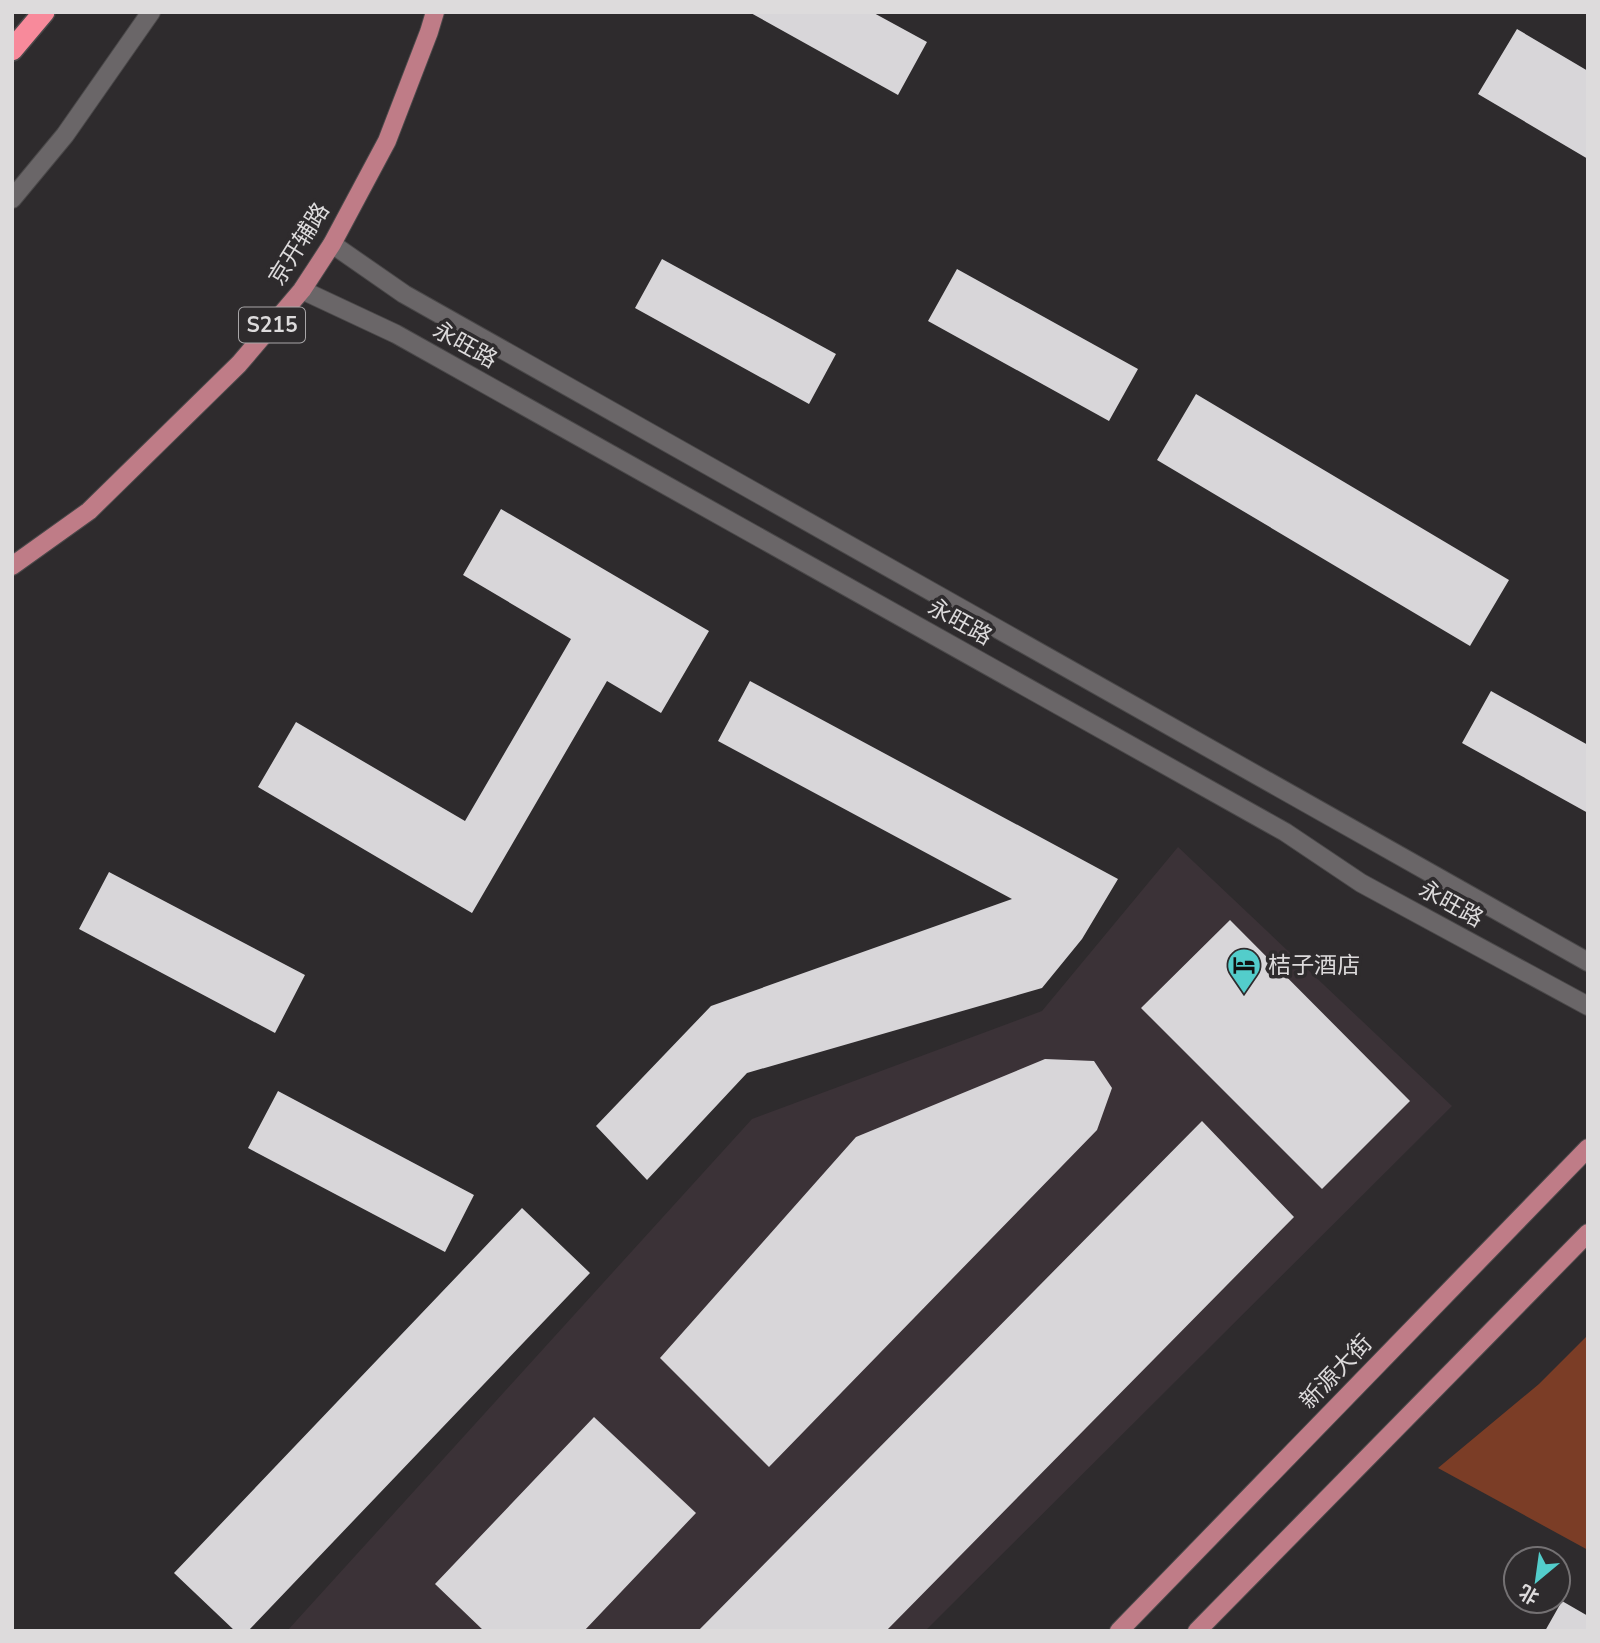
<svg xmlns="http://www.w3.org/2000/svg" width="1600" height="1643" font-family="'Nunito Sans','Noto Sans SC',sans-serif">
	<rect width="100%" height="100%" fill="#2e2b2d"/>
	<path fill="#3b3237" d="M1178,847l274,259 -527,525h-638l465,-512 290,-108z"/>
	<path fill="#7b3d26" d="M1588,1335v215l-150,-82 101,-84z"/>
	<path fill="#d8d6d9" d="M749,12h123l55,30 -29,53z
		M1517,29l71,42v88l-110,-65z
		M662,259l174,95 -27,50 -174,-96z
		M957,269l181,100 -29,52 -181,-100z
		M1196,394l313,186 -39,66 -313,-186z
		M501,509l208,122 -48,82 -54,-32 -135,232 -214,-126 38,-65 169,99 106,-182 -108,-64z
		M750,681l368,198 -36,60 -40,49 -295,85 -100,107 -51,-54 115,-120 301,-107 -294,-158z
		M1491,691l97,54v68l-126,-70z
		M109,872l196,103 -30,58 -196,-104z
		M1230,920l180,181 -88,88 -181,-181z
		M1045,1059l49,2 18,27 -15,42 -328,337 -109,-109 196,-221z
		M278,1091l196,104 -29,57 -197,-104z
		M1202,1121l92,96 -408,414h-188z
		M522,1208l68,65 -342,358h-13l-61,-58z
		M594,1417l102,96 -112,118h-100l-49,-47z
		M1562,1601l26,15v15h-43z"/>
	<g fill="none" stroke-linecap="round" stroke-linejoin="round">
		<g stroke="#4a4849" stroke-width="20">
			<path id="minor" d="M12,199l53,-64 86,-123
				M332,244l72,50 1184,668
				M302,290l94,44 889,498 76,51 227,123"/>
		</g>
		<g stroke="#4a4849" stroke-width="20">
			<path id="major" d="M12,566l77,-55 150,-147 63,-74 30,-46 55,-103 42,-109 6,-20
				M1119,1631l469,-483
				M1197,1631l391,-398"/>
		</g>
		<g stroke="#4a4849" stroke-width="24">
			<path id="highway" d="M12,50l32,-38"/>
		</g>
		<use href="#minor" stroke="#6a6668" stroke-width="18"/>
		<use href="#major" stroke="#bf7c87" stroke-width="18"/>
		<use href="#highway" stroke="#f88a9b" stroke-width="21"/>
	</g>
	<defs>
		<g id="hotel-pin" transform="scale(1.75)"><path d="M0 17L-7.5 6A9.5 9.5 0 1 1 7.5 6Z" fill="#53cdcb" stroke="#2e2b2d"/><path d="M-6-4.5h1.5V1H6V5H4.5V3h-9V5H-6ZM-4 0a1.8 1.8 0 1 1 3.6 0ZM.5 0V-2.5h3Q6-2.5 6 0Z" fill="#111"/></g>
	</defs>
	<g fill-rule="evenodd">
		<use href="#hotel-pin" x="1244" y="965"/>
	</g>
	<g text-anchor="middle" dominant-baseline="central" stroke-width="7" stroke-linejoin="round" paint-order="stroke">
		<rect fill="#2e2b2d" stroke="#a8a6a8" stroke-width="2" x="239" y="307.5" width="66" height="35" rx="5"/>
		<g font-size="21" font-weight="bold" fill="#dddbdc">
			<text x="272" y="325">S215</text>
		</g>
		<g font-size="23" fill="#dddbdc" stroke="#2e2b2d">
			<text transform="translate(299 244) rotate(-58)">京开辅路</text>
			<text transform="translate(465 345) rotate(29)">永旺路</text>
			<text transform="translate(960 622) rotate(29)">永旺路</text>
			<text transform="translate(1451 904) rotate(29)">永旺路</text>
			<text transform="translate(1336 1372) rotate(-46)">新源大街</text>
		</g>
		<g font-size="23" fill="#dddbdc" stroke="#2e2b2d" text-anchor="start">
			<text x="1268" y="965">桔子酒店</text>
		</g>
	</g>
	<rect width="1600" height="1643" fill="none" stroke="#dddbdc" stroke-width="28"/>
	<g transform="translate(1537 1580) rotate(209)"><circle r="33" fill="#2e2b2d" stroke="#747173" stroke-width="2"/>
	<path d="M0-5L12 26L0 18L-12 26Z" fill="#53cdcb"/>
	<text y="-10" font-size="19" font-weight="bold" text-anchor="middle" fill="#dddbdc">北</text>
	</g>
</svg>
